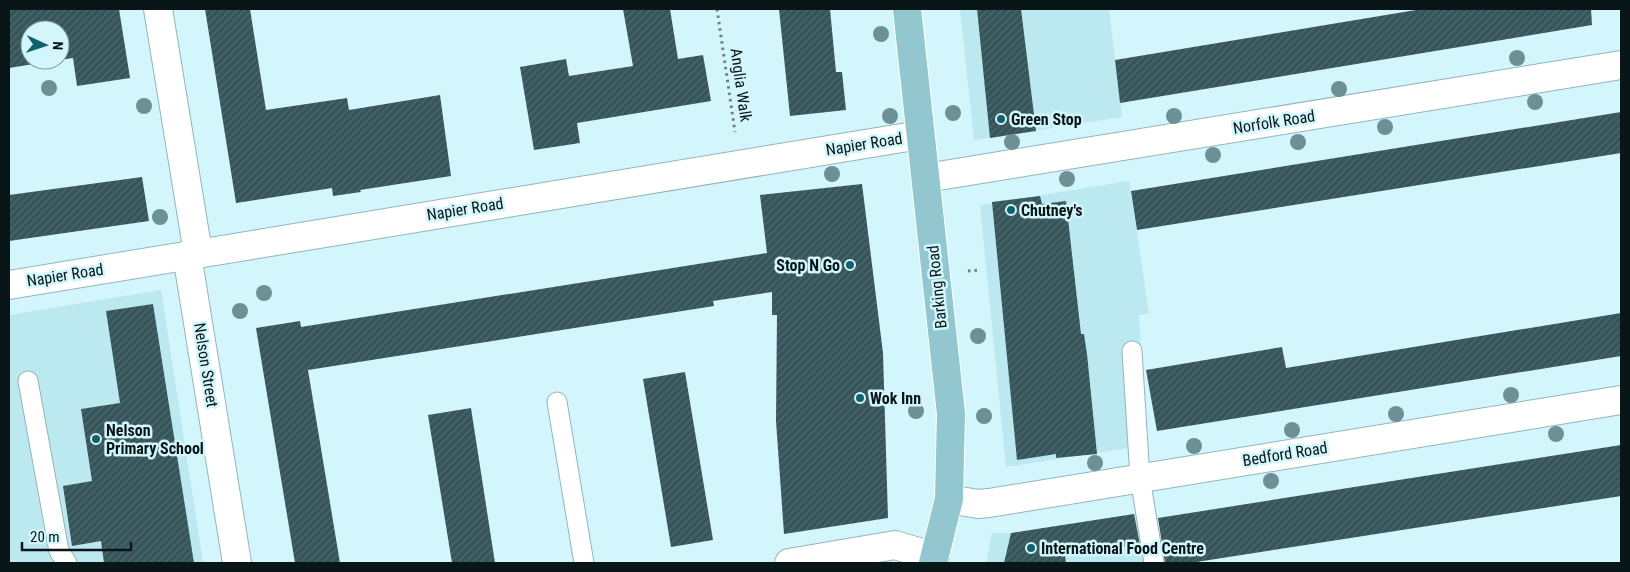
<svg xmlns="http://www.w3.org/2000/svg" width="1630" height="572" font-family="'Roboto Condensed',sans-serif">
	<defs>
		<pattern id="building-hatch" width="6" height="6" patternUnits="userSpaceOnUse" patternTransform="scale(1.25)"><rect width="6" height="6" fill="#36555b"/><path d="M-1 1l2-2M0 6l6-6M5 7l2-2" fill="none" stroke="#4f696e"/></pattern>
	</defs>
	<rect width="100%" height="100%" fill="#d2f6fc"/>
	<path fill="#bce8f0" d="M960,9h149l13,108 -148,23z
		M1129,181l20,132 -10,2 8,130 -141,22 -26,-262z
		M161,290l42,273h-194v-248z
		M1140,513l21,50h-175l6,-30h19z"/>
	<path fill="url(#building-hatch)" d="M9,9h110l11,69 -53,8 -4,-28 -13,2v-30h-30v30h28l-49,8z
		M205,9h45l16,101 81,-12 2,12 91,-15 11,81 -91,14 1,2 -28,4 -1,-8 -96,15z
		M623,9h47l8,50 25,-4 8,46 -134,22 3,20 -46,7 -14,-83 46,-8 3,17 64,-10z
		M779,9h51l6,63h6l4,38 -56,6z
		M977,9h44l15,122 -46,7z
		M1422,9h169l1,16 -472,78 -5,-43z
		M1621,112v41l-484,77 -6,-39z
		M142,177l7,44 -140,20v-46z
		M862,184l21,169 5,165 -104,16 -8,-113 1,-106h-5v-23l-59,9 1,5 -406,64 32,193h-45l-39,-235 44,-7 1,6 466,-74 -7,-58z
		M1040,196l2,8 24,-3 15,133h3l3,20 10,100 -41,4v-4l-39,6 -25,-258z
		M153,304l41,259h-90l-3,-22 -29,5 -9,-60 29,-5 -11,-72 39,-6 -14,-92z
		M1621,313v43l-464,75 -11,-61 136,-23 4,21z
		M685,372l28,168 -42,7 -28,-168z
		M471,408l24,155h-43l-24,-148z
		M1621,445v51l-431,67h-25l-7,-45z
		M1134,514l6,31 -75,11 1,7h-62l7,-30z"/>
	<g fill="none" stroke-linecap="round" stroke-linejoin="round">
		<g stroke="#93b5bb" stroke-width="21">
			<path id="lane" d="M1132,351l8,127 14,85
				M28,381l31,170 8,12
				M557,402l27,161"/>
		</g>
		<g stroke="#93b5bb" stroke-width="30">
			<path id="street" d="M158,9l40,244
				M926,178l695,-113
				M187,255l50,308
				M9,285l911,-150
				M949,499l29,5 11,-1 632,-103
				M789,563l106,-18 40,12"/>
		</g>
		<g stroke="#fff" stroke-width="30">
			<path id="primary" d="M907,9l44,405 -2,85 -16,64"/>
		</g>
		<path stroke="#6b8387" stroke-width="3" stroke-dasharray="2.5 4" stroke-linecap="butt" d="M717,9l18,123
			M968,271l11,-1"/>
		<use href="#lane" stroke="#fff" stroke-width="19"/>
		<use href="#street" stroke="#fff" stroke-width="28"/>
		<use href="#primary" stroke="#92c7cf" stroke-width="28"/>
	</g>
	<g fill="#6d9096">
		<circle cx="881" cy="34" r="8"/>
		<circle cx="1517" cy="58" r="8"/>
		<circle cx="49" cy="88" r="8"/>
		<circle cx="1339" cy="89" r="8"/>
		<circle cx="1535" cy="102" r="8"/>
		<circle cx="144" cy="106" r="8"/>
		<circle cx="953" cy="113" r="8"/>
		<circle cx="890" cy="116" r="8"/>
		<circle cx="1174" cy="116" r="8"/>
		<circle cx="1385" cy="127" r="8"/>
		<circle cx="1012" cy="142" r="8"/>
		<circle cx="1298" cy="142" r="8"/>
		<circle cx="1213" cy="155" r="8"/>
		<circle cx="832" cy="174" r="8"/>
		<circle cx="1067" cy="179" r="8"/>
		<circle cx="160" cy="217" r="8"/>
		<circle cx="264" cy="293" r="8"/>
		<circle cx="240" cy="311" r="8"/>
		<circle cx="978" cy="336" r="8"/>
		<circle cx="1511" cy="395" r="8"/>
		<circle cx="916" cy="411" r="8"/>
		<circle cx="1396" cy="414" r="8"/>
		<circle cx="984" cy="416" r="8"/>
		<circle cx="1292" cy="430" r="8"/>
		<circle cx="1556" cy="434" r="8"/>
		<circle cx="1194" cy="446" r="8"/>
		<circle cx="1095" cy="463" r="8"/>
		<circle cx="1271" cy="481" r="8"/>
	</g>
	<g fill="#13616c" stroke="#d2f6fc" stroke-width="2">
		<circle cx="1001" cy="119" r="5"/>
		<circle cx="1011" cy="210" r="5"/>
		<circle cx="850" cy="265" r="5"/>
		<circle cx="860" cy="398" r="5"/>
		<circle cx="96" cy="439" r="5"/>
		<circle cx="1031" cy="548" r="5"/>
	</g>
	<g text-anchor="middle" dominant-baseline="central" stroke-width="5" stroke-linejoin="round" paint-order="stroke">
		<g font-size="16" fill="#091618" stroke="#d2f6fc">
			<text transform="translate(741 85) rotate(82)">Anglia Walk</text>
			<text transform="translate(1274 122) rotate(-9)">Norfolk Road</text>
			<text transform="translate(864 144) rotate(-9)">Napier Road</text>
			<text transform="translate(465 209) rotate(-9)">Napier Road</text>
			<text transform="translate(65 275) rotate(-9)">Napier Road</text>
			<text transform="translate(937 287) rotate(-96)">Barking Road</text>
			<text transform="translate(206 365) rotate(81)">Nelson Street</text>
			<text transform="translate(1285 454) rotate(-9)">Bedford Road</text>
		</g>
		<g font-size="16" font-weight="bold" fill="#091618" stroke="#d2f6fc" text-anchor="start">
			<text x="1011" y="119">Green Stop</text>
			<text x="1021" y="210">Chutney's</text>
			<text x="840" y="265" text-anchor="end">Stop N Go</text>
			<text x="870" y="398">Wok Inn</text>
			<text x="106" y="430">Nelson<tspan x="106" dy="18">Primary School</tspan></text>
			<text x="1041" y="548">International Food Centre</text>
		</g>
	</g>
	<rect width="1630" height="572" fill="none" stroke="#091618" stroke-width="20"/>
	<g transform="translate(45 45) rotate(93)"><circle r="24" fill="#d2f6fc" stroke="#829ca1"/>
	<path d="M0-4L9 19L0 12L-9 19Z" fill="#13616c"/>
	<text y="-8" font-size="14" font-weight="bold" text-anchor="middle" fill="#091618">N</text>
	</g>
	<path d="M22 542v8h109v-8" fill="none" stroke="#091618" stroke-width="2.5"/>
	<text x="30" y="542" font-size="15" fill="#091618" stroke="#d2f6fc" stroke-width="4" paint-order="stroke">20 m</text>
</svg>
